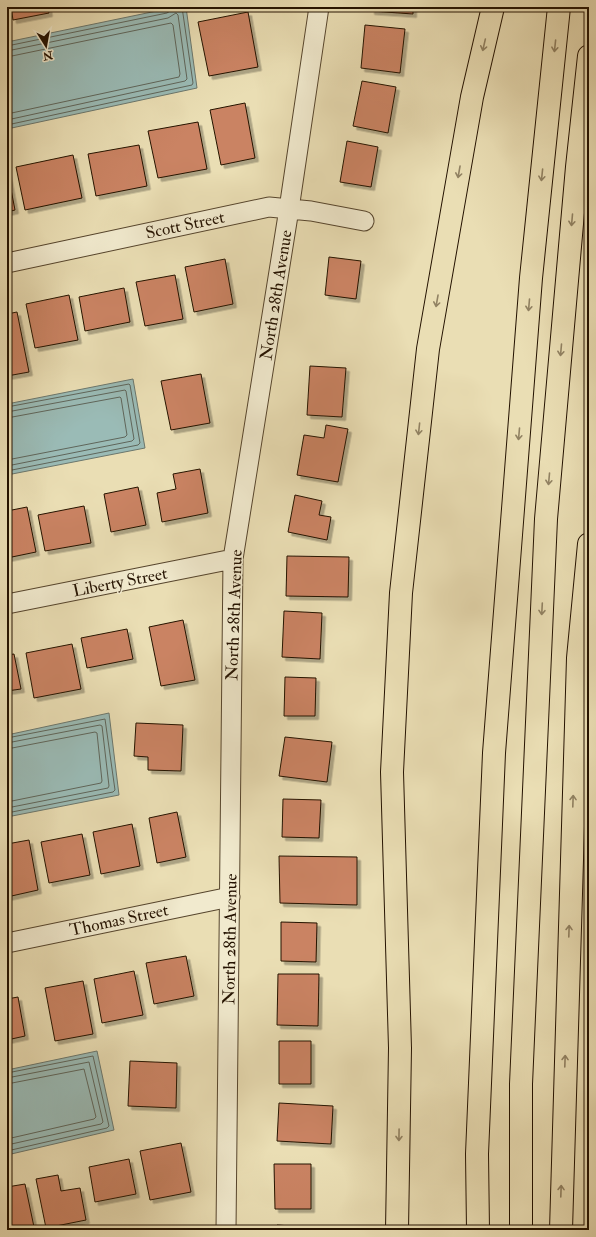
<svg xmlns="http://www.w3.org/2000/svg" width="596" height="1237" font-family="'IM FELL Double Pica',serif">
	<defs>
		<filter id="shadow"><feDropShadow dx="3.5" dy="3.5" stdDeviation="0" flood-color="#0004"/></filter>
	</defs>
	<rect width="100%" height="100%" fill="#eadeb4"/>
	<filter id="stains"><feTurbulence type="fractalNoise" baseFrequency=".005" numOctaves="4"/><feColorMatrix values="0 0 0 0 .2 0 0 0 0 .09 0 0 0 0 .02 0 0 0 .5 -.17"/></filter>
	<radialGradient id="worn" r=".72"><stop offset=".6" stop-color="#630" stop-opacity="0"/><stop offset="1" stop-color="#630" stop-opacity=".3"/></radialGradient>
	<path fill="#9abbb6" stroke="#6b776d" d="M176,7h10l11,81 -190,41v-87z
		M133,379l12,69 -138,27v-71z
		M109,713l10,82 -112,22v-82z
		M97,1051l17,79 -107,25v-85z"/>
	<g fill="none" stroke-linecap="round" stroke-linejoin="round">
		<path stroke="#5f665b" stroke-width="1" d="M7,46l160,-33 3,-2 1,-4
			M7,51l161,-33 8,-5 2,2 9,64 -2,2 -178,39
			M7,57l164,-34 2,2 7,49 -1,3 -172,37
			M7,125l185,-40 1,-2 -11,-76
			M7,407l122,-23 1,1 10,58 -2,2 -131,26
			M7,412l118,-22 1,1 8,48 -2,2 -125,25
			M7,418l113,-21 1,1 6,37 -2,2 -118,23
			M7,738l98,-19 10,71 -2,2 -106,21
			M7,743l93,-18 2,1 7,60 -1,2 -101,20
			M7,749l88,-17 2,1 5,48 -1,2 -94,19
			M7,1073l86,-17 16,70 -2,2 -100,23
			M7,1078l82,-16 14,60 -2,2 -94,21
			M7,1084l77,-15 12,48 -2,2 -87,20"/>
	</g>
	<path fill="#ca8363" stroke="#241200" filter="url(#shadow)" d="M11,7h37l1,6 -36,7z
		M371,7h42v7l-42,-3z
		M248,12l10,55 -49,9 -11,-54z
		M365,25l40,4 -5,44 -39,-5z
		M362,81l34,6 -8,46 -35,-7z
		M245,103l10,55 -34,7 -11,-55z
		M198,122l9,47 -49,9 -10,-47z
		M347,141l31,6 -7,40 -31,-5z
		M139,145l8,41 -51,10 -8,-42z
		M73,155l9,43 -57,12 -9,-43z
		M7,169l8,41 -8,2z
		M329,257l32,4 -5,38 -31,-4z
		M225,259l8,45 -39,8 -9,-45z
		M175,275l8,44 -38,7 -9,-44z
		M124,288l6,34 -45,9 -6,-34z
		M69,295l9,45 -43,8 -9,-44z
		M17,312l12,60 -22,4v-62z
		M310,366l36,2 -4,49 -35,-2z
		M201,374l9,49 -39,7 -10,-49z
		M326,425l22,4 -10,53 -41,-7 7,-40 20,3z
		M200,469l8,44 -46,9 -5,-29 19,-4 -3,-15z
		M138,487l8,38 -35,7 -7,-38z
		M295,495l27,6 -3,14 12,2 -4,23 -39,-8z
		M84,506l7,37 -46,8 -7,-36z
		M27,507l9,45 -29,6v-47z
		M287,556l62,1 -1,40 -62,-1z
		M284,611l38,2 -2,46 -38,-2z
		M183,620l12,60 -34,6 -12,-59z
		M127,629l6,30 -46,9 -6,-30z
		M72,644l9,45 -47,9 -8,-45z
		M14,654l7,35 -14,2v-36z
		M285,677l31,1 -1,38h-31z
		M136,723l47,2 -2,46 -33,-1v-13l-14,-1z
		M285,737l47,5 -5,40 -48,-6z
		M283,799l38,1 -2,38 -37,-1z
		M177,812l9,45 -29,6 -8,-45z
		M132,824l8,42 -39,8 -8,-42z
		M82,834l8,41 -41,8 -8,-41z
		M29,840l9,50 -31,7v-53z
		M279,856l78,1v48l-77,-2z
		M281,922l36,1 -1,39 -35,-1z
		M186,956l8,40 -40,8 -8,-41z
		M134,971l9,44 -41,8 -8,-44z
		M278,974h41l-1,52 -41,-1z
		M83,981l10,53 -38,7 -10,-53z
		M18,997l7,39 -18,4v-41z
		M279,1041h32v43h-32z
		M130,1061l47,2 -1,45 -48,-2z
		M279,1103l54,3 -2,38 -54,-3z
		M181,1143l10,49 -41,8 -10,-49z
		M129,1159l7,35 -41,8 -6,-35z
		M274,1164h37v45h-36z
		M58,1175l3,16 19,-3 6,32 -40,8 -10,-49z
		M25,1184l9,43 -15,3h-12v-43z
		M277,1225l43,3v2h-43z"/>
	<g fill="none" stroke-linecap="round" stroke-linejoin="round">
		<g stroke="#56452d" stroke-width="21">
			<path id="minor" d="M7,263l262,-56 42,4 53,10
				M7,604l226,-45
				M7,943l223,-46
				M226,1230l7,-671 56,-350 30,-202"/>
		</g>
		<g stroke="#241200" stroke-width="24">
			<path id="motorway" d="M397,1230l3,-182 -8,-276 9,-179 27,-244 44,-252 21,-90
				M478,1230l-1,-76 17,-401 37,-475 28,-271
				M521,1230v-146l25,-565 31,-352 12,-111
				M561,1230l17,-572 11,-114"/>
		</g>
		<use href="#minor" stroke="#f1eace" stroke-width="19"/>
		<use href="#motorway" stroke="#eadeb4" stroke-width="22"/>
	</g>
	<defs><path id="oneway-shaft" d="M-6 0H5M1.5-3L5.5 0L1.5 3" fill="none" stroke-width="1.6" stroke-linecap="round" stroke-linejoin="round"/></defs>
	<g stroke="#918263">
		<use href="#oneway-shaft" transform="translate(484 45) rotate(103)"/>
		<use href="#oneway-shaft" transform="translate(555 46) rotate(96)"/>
		<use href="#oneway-shaft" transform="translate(459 172) rotate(100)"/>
		<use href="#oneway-shaft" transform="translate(542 175) rotate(96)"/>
		<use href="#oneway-shaft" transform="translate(572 220) rotate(95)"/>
		<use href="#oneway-shaft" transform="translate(437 301) rotate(100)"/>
		<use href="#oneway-shaft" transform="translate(529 305) rotate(95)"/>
		<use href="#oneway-shaft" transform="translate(561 350) rotate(95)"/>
		<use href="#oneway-shaft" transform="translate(419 429) rotate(96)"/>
		<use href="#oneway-shaft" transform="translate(519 434) rotate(95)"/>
		<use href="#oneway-shaft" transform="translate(549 479) rotate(95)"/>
		<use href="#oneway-shaft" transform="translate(542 609) rotate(93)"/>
		<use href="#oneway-shaft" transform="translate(573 801) rotate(-88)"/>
		<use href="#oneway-shaft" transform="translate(569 931) rotate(-88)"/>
		<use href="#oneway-shaft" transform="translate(565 1061) rotate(-88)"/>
		<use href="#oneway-shaft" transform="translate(399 1135) rotate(91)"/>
		<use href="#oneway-shaft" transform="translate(561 1191) rotate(-88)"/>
	</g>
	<g text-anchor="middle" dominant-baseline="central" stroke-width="3" stroke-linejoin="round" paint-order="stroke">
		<g font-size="17" fill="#241200" stroke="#f1eace">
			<text transform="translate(185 225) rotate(-12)">Scott Street</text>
			<text transform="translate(276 295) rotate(-81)">North 28th Avenue</text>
			<text transform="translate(120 582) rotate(-11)">Liberty Street</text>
			<text transform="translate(234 615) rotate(-88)">North 28th Avenue</text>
			<text transform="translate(119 920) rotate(-12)">Thomas Street</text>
			<text transform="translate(230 939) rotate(-89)">North 28th Avenue</text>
		</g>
	</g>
	<rect width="596" height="1237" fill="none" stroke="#eadeb4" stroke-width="24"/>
	<rect x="8" y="8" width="580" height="1221" fill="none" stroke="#241200" stroke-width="2"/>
	<rect x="12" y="12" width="572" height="1213" fill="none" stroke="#241200"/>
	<g transform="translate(46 46) rotate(169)" stroke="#f1eace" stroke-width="3" paint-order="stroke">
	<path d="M0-3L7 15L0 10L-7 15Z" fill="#241200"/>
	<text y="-6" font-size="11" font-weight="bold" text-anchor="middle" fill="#241200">N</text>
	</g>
	<rect width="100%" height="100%" filter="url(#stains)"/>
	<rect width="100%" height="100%" fill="url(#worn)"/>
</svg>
